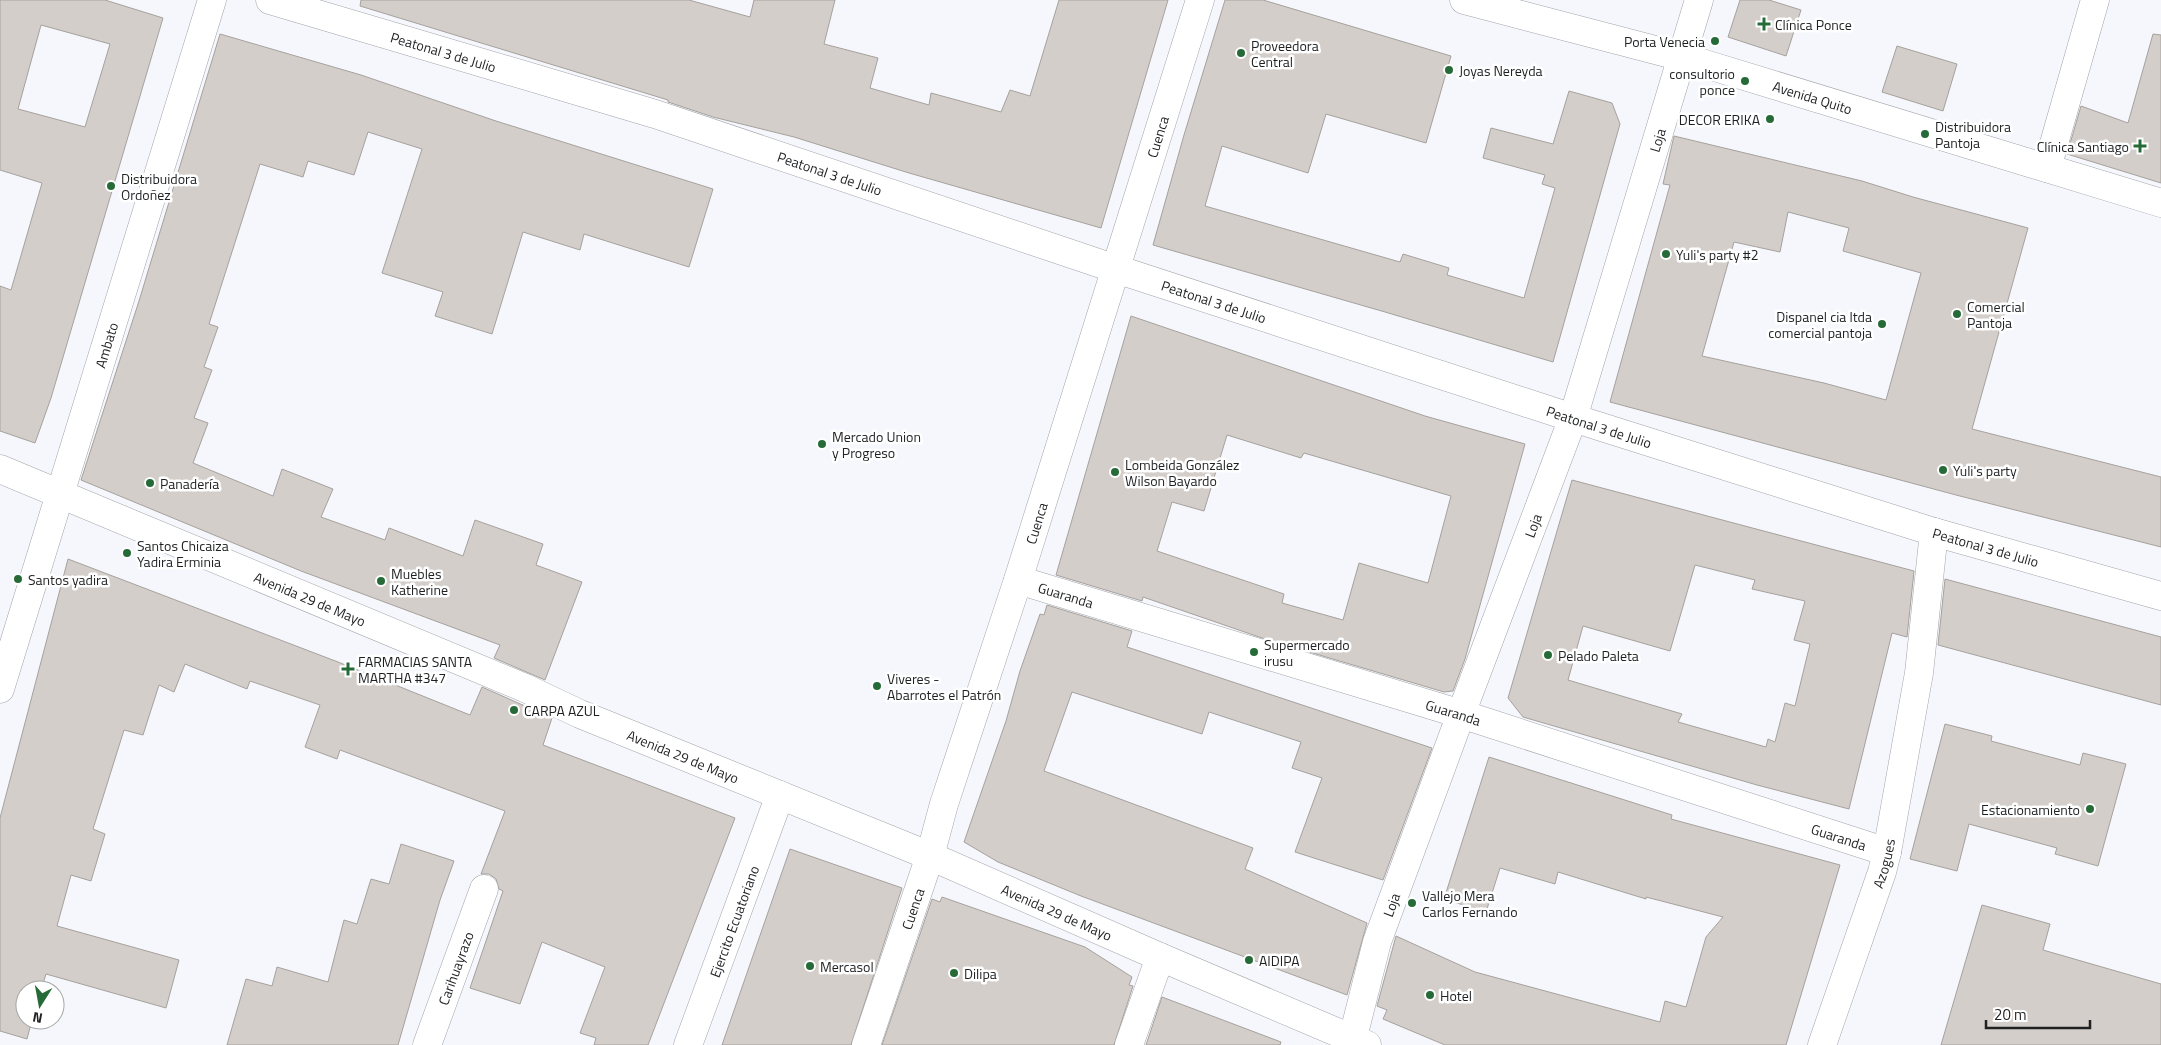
<svg xmlns="http://www.w3.org/2000/svg" width="2161" height="1045" font-family="'Titillium Web',sans-serif">
	<rect width="100%" height="100%" fill="#f5f7fd"/>
	<path fill="#d3ceca" stroke="#a6a19c" fill-rule="evenodd" d="M0,0h105l58,18 -112,380 -16,45 -35,-12v-145l11,4 31,-107 -42,-13zM41,25l69,19 -25,83 -67,-18z
		M361,0h328l61,17 4,-17h81l-11,44 54,14 -8,30 59,17 2,-12 70,19 9,-22 20,6 29,-96h109l-67,228 -192,-55 -115,-36 -81,-20 -45,-15v-2l-308,-94z
		M1225,0h38l188,56 -25,87 -100,-29 -18,59 -86,-27 -17,60 195,56 3,-8 46,14 -2,7 77,23 31,-110 -13,-4 3,-9 -62,-17 8,-30 62,16 16,-53 43,12 8,21 -67,238 -168,-50 -232,-67 31,-110z
		M1740,0h29l32,10 -15,46 -58,-19z
		M220,34l141,41 135,46 217,68 -24,78 -105,-33 -4,16 -57,-18 -31,102 -57,-18 8,-24 -61,-19 40,-124 -54,-17 -14,43 -46,-14 -5,16 -43,-13 -51,160 9,3 -14,40 8,3 -18,48 14,5 -15,40 80,33 9,-27 51,20 -12,28 64,23 4,-12 74,28 12,-36 68,24 -7,21 46,17 -37,98 -51,-22 6,-13 -199,-74 -220,-91 58,-179z
		M2153,34l8,1v148l-94,-29 14,-48 47,17z
		M1897,46l60,18 -14,47 -61,-19z
		M1674,136l188,45 51,16 115,31 -56,201 189,48v70l-205,-52 -346,-93 60,-217 -7,-1zM1788,212l61,16 -6,23 78,22 -35,127 -62,-17 -122,-27 32,-114 46,10z
		M1131,316l294,100 100,28 -60,215 -12,32 -9,1 -182,-54 -119,-41 -1,4 -86,-26zM1227,435l74,23 3,-5 147,43 -23,87 -69,-20 -16,57 -61,-17 2,-9 -127,-43 15,-49 32,9z
		M1572,480l342,91 -7,66 -15,-4 -43,176 -92,-24 -234,-68 -15,-19zM1695,565l60,15 -3,9 53,12 -11,39 16,4 -15,62 -10,-3 -10,39 -7,-3 -2,8 -88,-25 4,-8 -114,-34 15,-54 87,25z
		M68,559l270,103 132,53 12,-28 70,31 -9,27 192,73 -87,227h-54l2,-7 -16,-5 25,-66 -63,-25 -22,62 -50,-16 33,-97 -4,-2 -3,-10 -7,-5h-8l24,-63 -165,-61 -3,9 -32,-12 15,-42 -70,-24 -3,8 -62,-25 -11,28 -15,-7 -16,50 -19,-5 -31,99 12,5 -14,47 -20,-6 -14,51 122,34 -13,48 -120,-34 -5,16h-16v30h7l-5,19 -27,-8v-213z
		M1945,579l216,58v68l-223,-60z
		M1047,605l85,26 -5,16 305,101 -49,132 -88,-28 27,-74 -30,-10 9,-26 -92,-30 -7,22 -130,-42 -28,79 209,77 -8,21 122,54 -20,72 -266,-99 -83,-34 -34,-20 42,-121 14,-50 20,-57 4,1z
		M1945,724l47,12 -1,5 89,24 3,-12 43,11 -28,102 -43,-12 2,-6 -88,-24 -12,47 -47,-12z
		M1489,757l183,58 -1,4 169,46 -54,180h-341l-62,-26 4,-9 -10,-4 19,-70 79,36 185,50 5,-21 21,6 20,-70 17,-20 -77,-20v2l-88,-27 -3,12 -55,-16 -14,44 -42,-13z
		M401,844l53,17 -14,39 -42,145h-171l19,-66 26,7 5,-19 51,15 16,-62 13,4 14,-45 18,5z
		M790,849l112,39 -51,157h-129z
		M942,897l143,50 47,30 -3,8 4,1 -19,59h-232l50,-146 8,3z
		M1982,905l68,19 -7,26 118,34v61h-220z
		M1162,997l119,45 -1,3h-134z"/>
	<g fill="none" stroke-linecap="round" stroke-linejoin="round">
		<g stroke="#a2a4aa" stroke-width="29">
			<g id="street">
				<path id="s1" d="M270,0l385,114 461,155 457,149 361,114 227,64"/>
				<path d="M2047,168l48,-168"/>
				<path id="s2" d="M1018,580l443,134 426,138"/>
				<path id="s3" d="M0,689l212,-689"/>
				<path id="s4" d="M427,1045l57,-156"/>
				<path id="s5" d="M688,1045l92,-250"/>
				<path id="s6" d="M866,1045l64,-189 14,-52 74,-224 182,-580"/>
				<path d="M1129,1045l31,-88"/>
				<path id="s7" d="M1351,1045l26,-103 84,-228 112,-296 126,-418"/>
				<path id="s8" d="M1822,1045l60,-173 5,-20 32,-179 15,-141"/>
			</g>
		</g>
		<g stroke="#a2a4aa" stroke-width="29">
			<g id="primary">
				<path id="s9" d="M1464,0l218,57 479,146"/>
				<path id="s10" d="M0,469l525,219 55,26 350,142 230,101 207,88"/>
			</g>
		</g>
		<use href="#street" stroke="#fff" stroke-width="28"/>
		<use href="#primary" stroke="#fff" stroke-width="28"/>
	</g>
	<g fill="#266b37" stroke="#fff" stroke-width="2">
		<path d="M1761.5 16.5h5v5h5v5h-5v5h-5v-5h-5v-5h5z"/>
		<circle cx="1715" cy="41" r="5"/>
		<circle cx="1241" cy="53" r="5"/>
		<circle cx="1449" cy="70" r="5"/>
		<circle cx="1745" cy="81" r="5"/>
		<circle cx="1770" cy="119" r="5"/>
		<circle cx="1925" cy="134" r="5"/>
		<path d="M2137.5 138.5h5v5h5v5h-5v5h-5v-5h-5v-5h5z"/>
		<circle cx="111" cy="186" r="5"/>
		<circle cx="1666" cy="254" r="5"/>
		<circle cx="1957" cy="314" r="5"/>
		<circle cx="1882" cy="324" r="5"/>
		<circle cx="822" cy="444" r="5"/>
		<circle cx="1943" cy="470" r="5"/>
		<circle cx="1115" cy="472" r="5"/>
		<circle cx="150" cy="483" r="5"/>
		<circle cx="127" cy="553" r="5"/>
		<circle cx="18" cy="579" r="5"/>
		<circle cx="381" cy="581" r="5"/>
		<circle cx="1254" cy="652" r="5"/>
		<circle cx="1548" cy="655" r="5"/>
		<path d="M345.5 661.5h5v5h5v5h-5v5h-5v-5h-5v-5h5z"/>
		<circle cx="877" cy="686" r="5"/>
		<circle cx="514" cy="710" r="5"/>
		<circle cx="2090" cy="809" r="5"/>
		<circle cx="1412" cy="903" r="5"/>
		<circle cx="1249" cy="960" r="5"/>
		<circle cx="810" cy="966" r="5"/>
		<circle cx="954" cy="973" r="5"/>
		<circle cx="1430" cy="995" r="5"/>
	</g>
	<g text-anchor="middle" dominant-baseline="central" stroke-width="5" stroke-linejoin="round" paint-order="stroke">
		<g font-size="14" fill="#1f2022" stroke="#fff" text-anchor="start">
			<text x="1775" y="24">Clínica Ponce</text>
			<text x="1705" y="41" text-anchor="end">Porta Venecia</text>
			<text x="1251" y="45">Proveedora<tspan x="1251" dy="16">Central</tspan></text>
			<text x="1459" y="70">Joyas Nereyda</text>
			<text x="1735" y="73" text-anchor="end">consultorio<tspan x="1735" dy="16">ponce</tspan></text>
			<text x="1760" y="119" text-anchor="end">DECOR ERIKA</text>
			<text x="1935" y="126">Distribuidora<tspan x="1935" dy="16">Pantoja</tspan></text>
			<text x="2129" y="146" text-anchor="end">Clínica Santiago</text>
			<text x="121" y="178">Distribuidora<tspan x="121" dy="16">Ordoñez</tspan></text>
			<text x="1676" y="254">Yuli's party #2</text>
			<text x="1967" y="306">Comercial<tspan x="1967" dy="16">Pantoja</tspan></text>
			<text x="1872" y="316" text-anchor="end">Dispanel cia ltda<tspan x="1872" dy="16">comercial pantoja</tspan></text>
			<text x="832" y="436">Mercado Union<tspan x="832" dy="16">y Progreso</tspan></text>
			<text x="1125" y="464">Lombeida González<tspan x="1125" dy="16">Wilson Bayardo</tspan></text>
			<text x="1953" y="470">Yuli's party</text>
			<text x="160" y="483">Panadería</text>
			<text x="137" y="545">Santos Chicaiza<tspan x="137" dy="16">Yadira Erminia</tspan></text>
			<text x="391" y="573">Muebles<tspan x="391" dy="16">Katherine</tspan></text>
			<text x="28" y="579">Santos yadira</text>
			<text x="1264" y="644">Supermercado<tspan x="1264" dy="16">irusu</tspan></text>
			<text x="1558" y="655">Pelado Paleta</text>
			<text x="358" y="661">FARMACIAS SANTA<tspan x="358" dy="16">MARTHA #347</tspan></text>
			<text x="887" y="678">Viveres -<tspan x="887" dy="16">Abarrotes el Patrón</tspan></text>
			<text x="524" y="710">CARPA AZUL</text>
			<text x="2080" y="809" text-anchor="end">Estacionamiento</text>
			<text x="1422" y="895">Vallejo Mera<tspan x="1422" dy="16">Carlos Fernando</tspan></text>
			<text x="1259" y="960">AIDIPA</text>
			<text x="820" y="966">Mercasol</text>
			<text x="964" y="973">Dilipa</text>
			<text x="1440" y="995">Hotel</text>
		</g>
		<g font-size="14" fill="#1f2022" stroke="#fff">
			<text stroke="none"><textPath href="#s1" startOffset="181">Peatonal 3 de Julio</textPath></text>
			<text stroke="none"><textPath href="#s9" startOffset="362">Avenida Quito</textPath></text>
			<text stroke="none"><textPath href="#s6" startOffset="954">Cuenca</textPath></text>
			<text stroke="none"><textPath href="#s7" startOffset="956">Loja</textPath></text>
			<text stroke="none"><textPath href="#s1" startOffset="586">Peatonal 3 de Julio</textPath></text>
			<text stroke="none"><textPath href="#s1" startOffset="991">Peatonal 3 de Julio</textPath></text>
			<text stroke="none"><textPath href="#s3" startOffset="360">Ambato</textPath></text>
			<text stroke="none"><textPath href="#s1" startOffset="1396">Peatonal 3 de Julio</textPath></text>
			<text stroke="none"><textPath href="#s6" startOffset="549">Cuenca</textPath></text>
			<text stroke="none"><textPath href="#s7" startOffset="551">Loja</textPath></text>
			<text stroke="none"><textPath href="#s1" startOffset="1801">Peatonal 3 de Julio</textPath></text>
			<text stroke="none"><textPath href="#s2" startOffset="50">Guaranda</textPath></text>
			<text stroke="none"><textPath href="#s10" startOffset="336">Avenida 29 de Mayo</textPath></text>
			<text stroke="none"><textPath href="#s2" startOffset="455">Guaranda</textPath></text>
			<text stroke="none"><textPath href="#s10" startOffset="741">Avenida 29 de Mayo</textPath></text>
			<text stroke="none"><textPath href="#s2" startOffset="860">Guaranda</textPath></text>
			<text stroke="none"><textPath href="#s8" startOffset="192">Azogues</textPath></text>
			<text stroke="none"><textPath href="#s7" startOffset="146">Loja</textPath></text>
			<text stroke="none"><textPath href="#s6" startOffset="144">Cuenca</textPath></text>
			<text stroke="none"><textPath href="#s10" startOffset="1146">Avenida 29 de Mayo</textPath></text>
			<text stroke="none"><textPath href="#s5" startOffset="132">Ejercito Ecuatoriano</textPath></text>
			<text stroke="none"><textPath href="#s4" startOffset="82">Carihuayrazo</textPath></text>
		</g>
	</g>
	<g transform="translate(40 1005) rotate(191)"><circle r="24" fill="#ffffff" stroke="#a5a6a7"/>
	<path d="M0-4L9 19L0 12L-9 19Z" fill="#266b37"/>
	<text y="-8" font-size="14" font-weight="bold" text-anchor="middle" fill="#1f2022">N</text>
	</g>
	<path d="M1986 1020v8h104v-8" fill="none" stroke="#1f2022" stroke-width="2.5"/>
	<text x="1994" y="1020" font-size="15" fill="#1f2022" stroke="#ffffff" stroke-width="4" paint-order="stroke">20 m</text>
</svg>
